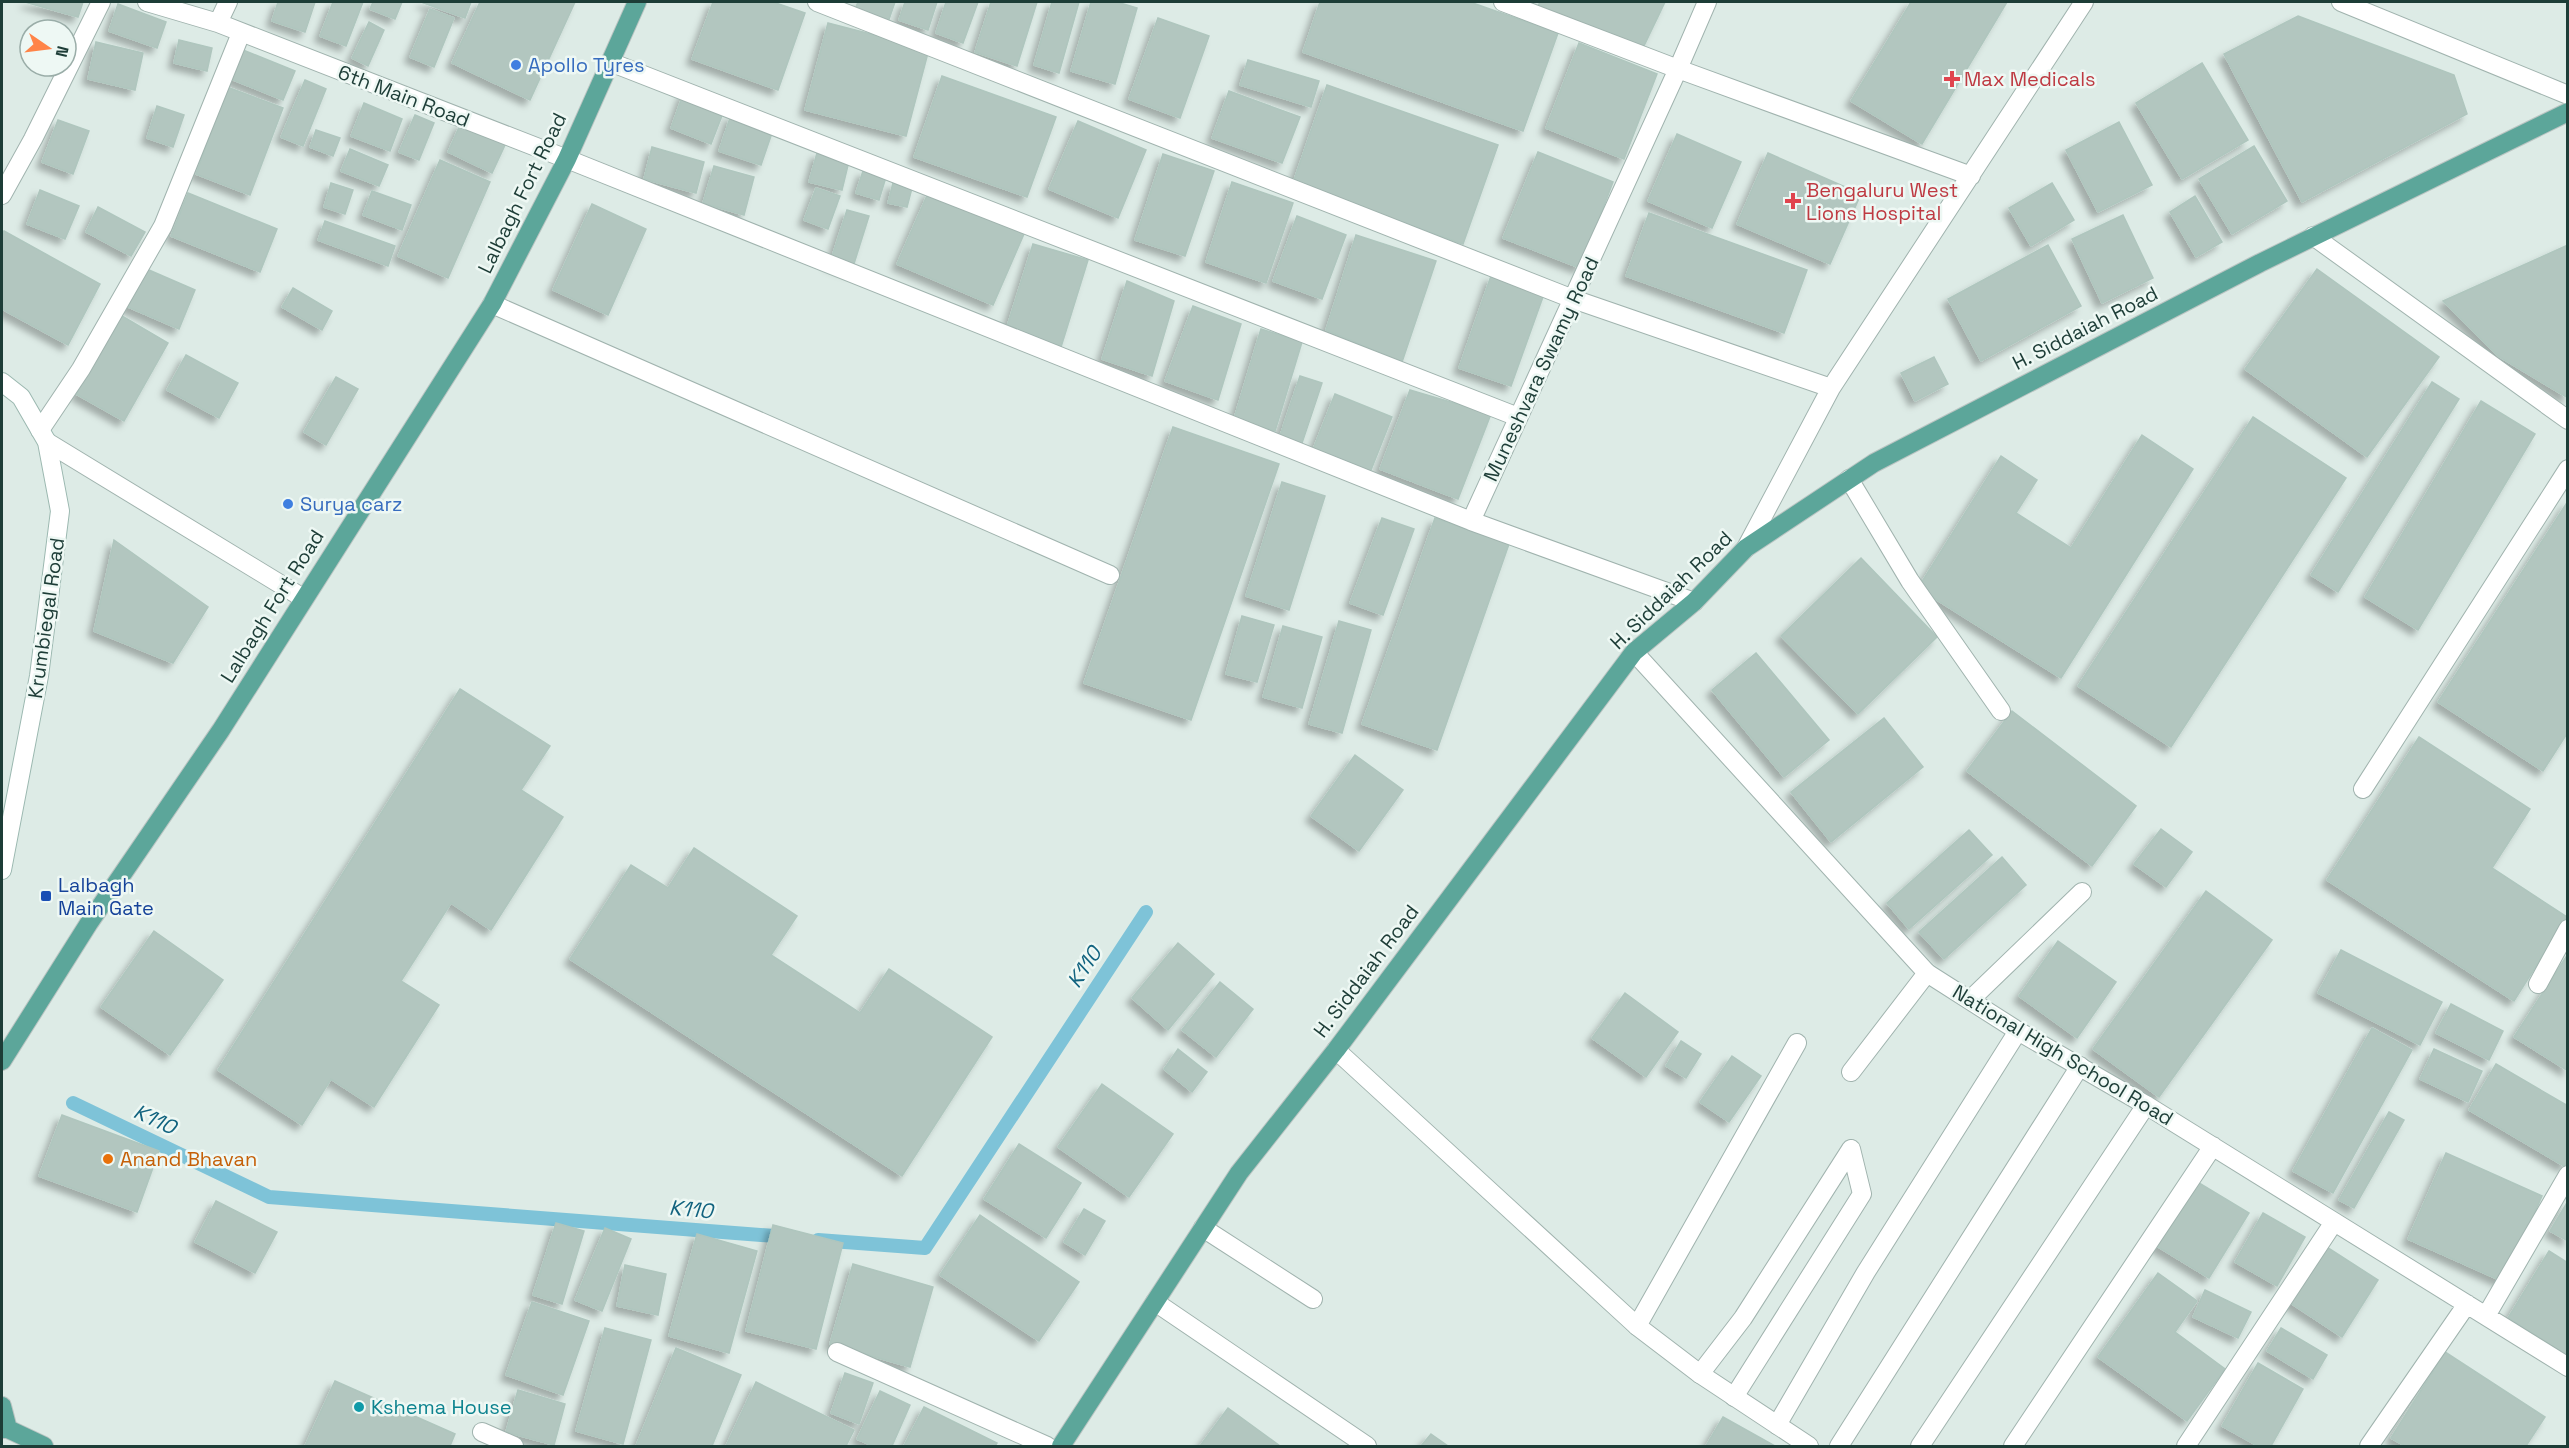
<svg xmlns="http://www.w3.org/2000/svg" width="2569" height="1448" font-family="'Space Grotesk',sans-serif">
	<defs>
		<filter id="shadow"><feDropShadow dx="-5.5" dy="5.5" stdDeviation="3" flood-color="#0004"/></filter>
	</defs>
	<rect width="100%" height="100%" fill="#ddebe6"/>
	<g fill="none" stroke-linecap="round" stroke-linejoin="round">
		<path stroke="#7ec3d8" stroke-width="14" d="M73,1103l196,94 518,40
			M818,1240l107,8 221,-336"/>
	</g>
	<path fill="#b2c6bf" stroke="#afc6be" stroke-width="1.5" filter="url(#shadow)" d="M25,2h58l-5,15z
		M278,2h37l-10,30 -33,-11z
		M333,2h30l-17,44 -26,-10z
		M373,2h29l-7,17 -25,-10z
		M421,2h50l-6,16z
		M480,2h95l-45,98 -78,-37z
		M713,2h60l32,11 -27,77 -86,-31z
		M858,2h37l-8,23 -34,-11z
		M905,2h32l-9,28 -29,-10z
		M946,2h32l-15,41 -27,-10z
		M991,2h46l-20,64 -42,-14z
		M1052,2h27l-20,71 -25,-8z
		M1091,2h26l20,6 -22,76 -44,-13z
		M1320,2h150l88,31 -35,98 -220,-79z
		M1540,2h125l-24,50 -103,-46z
		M1911,2h96l-85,142 -71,-43z
		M118,4l48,18 -9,26 -48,-17z
		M430,9l24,9 -20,49 -24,-10z
		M2298,16l156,59 13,39 -165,88 -78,-148z
		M1158,18l51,18 -29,82 -51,-19z
		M369,22l15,8 -16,36 -16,-8z
		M828,23l101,26 -23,87 -101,-26z
		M179,40l33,8 -5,23 -33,-8z
		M96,42l47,11 -8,37 -47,-11z
		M1579,43l78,31 -33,85 -78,-31z
		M243,50l52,21 -12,29 -52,-21z
		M1248,60l71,21 -8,26 -71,-22z
		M2202,63l46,77 -66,39 -46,-76z
		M942,76l114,41 -29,80 -113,-40z
		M305,80l21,9 -23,57 -22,-9z
		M1327,85l171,60 -35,99 -170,-61z
		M227,87l56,21 -33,87 -54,-21z
		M1229,91l71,26 -18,46 -70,-25z
		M684,92l41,16 -14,36 -40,-16z
		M364,103l38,16 -12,32 -39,-15z
		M157,106l27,9 -11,32 -26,-9z
		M415,115l19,8 -15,37 -20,-8z
		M731,115l42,15 -12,35 -42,-14z
		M58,120l31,11 -16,43 -31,-12z
		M1078,121l68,29 -28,68 -69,-29z
		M2119,122l33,63 -54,27 -32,-62z
		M461,123l45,20 -14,30 -44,-21z
		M316,130l24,8 -7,18 -23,-9z
		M1677,134l64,28 -29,66 -64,-27z
		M2254,146l33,55 -55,33 -33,-55z
		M652,147l52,15 -8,31 -52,-14z
		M350,149l38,16 -9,21 -38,-15z
		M1538,152l75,30 -33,86 -77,-30z
		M817,153l32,8 -7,29 -33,-8z
		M1768,153l93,41 -31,70 -93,-40z
		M1163,154l51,17 -29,85 -50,-16z
		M440,160l50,22 -42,96 -50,-22z
		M714,166l40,11 -10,38 -41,-12z
		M863,171l23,6 -7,23 -23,-7z
		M1232,182l61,21 -27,80 -60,-21z
		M331,183l22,7 -8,24 -21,-7z
		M893,183l19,5 -5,19 -19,-4z
		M2052,183l22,37 -43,26 -22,-38z
		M816,188l24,8 -12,33 -24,-9z
		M40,190l39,16 -14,33 -38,-15z
		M372,191l39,14 -9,25 -39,-15z
		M929,191l95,43 -31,71 -96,-41z
		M188,193l89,36 -17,43 -89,-36z
		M2195,196l27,46 -26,15 -26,-45z
		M592,204l54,25 -38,86 -55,-25z
		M98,207l47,25 -14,24 -45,-24z
		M847,210l22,6 -17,54 -22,-7z
		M1649,213l158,57 -23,63 -158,-57z
		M2123,215l30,63 -51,25 -30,-64z
		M1297,216l49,19 -24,64 -49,-18z
		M325,221l70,25 -7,20 -70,-26z
		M4,231l96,53 -32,61 -66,-36v-73z
		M1356,235l80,26 -34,101 -76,-32z
		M1033,244l55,16 -27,87 -55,-17z
		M2048,245l33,61 -100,55 -33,-62z
		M2568,245v153l-70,-42 -55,-55z
		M142,267l53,23 -16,39 -53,-23z
		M2317,269l122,88 -72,100 -122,-88z
		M1491,276l53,18 -33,92 -52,-18z
		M1127,281l47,20 -22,75 -50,-17z
		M293,288l39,23 -10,19 -40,-23z
		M1193,306l48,18 -23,76 -53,-19z
		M122,316l46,27 -44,78 -48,-27z
		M1261,329l41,13 -27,89 -41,-12z
		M186,355l52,28 -19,35 -52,-28z
		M1934,357l14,27 -33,17 -14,-28z
		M1300,376l22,7 -21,63 -22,-7z
		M336,377l22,12 -32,56 -22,-13z
		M2432,382l27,17 -121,193 -27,-17z
		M1410,390l81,24 -33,85 -78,-30z
		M1335,394l57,23 -23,58 -57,-23z
		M2481,401l54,33 -117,196 -53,-33z
		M2253,417l93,61 -175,269 -93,-61z
		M1173,427l106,37 -88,256 -107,-37z
		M2142,435l51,34 -132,209 -143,-90 83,-132 36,24 -21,33 55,35z
		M1282,482l43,14 -36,114 -43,-14z
		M2568,501v231l-25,39 -105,-69z
		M1382,518l32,11 -31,86 -33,-12z
		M1435,518l74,26 -72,206 -75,-26z
		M114,540l94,67 -35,56 -79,-32z
		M1861,558l76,79 -79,77 -77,-78z
		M1242,616l32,9 -17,57 -31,-8z
		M1339,621l32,9 -29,103 -33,-9z
		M1283,626l39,11 -20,71 -39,-11z
		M1756,653l73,87 -45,37 -72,-87z
		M460,689l90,57 -29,44 42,27 -72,113 -40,-27 -50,78 38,24 -65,102 -43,-28 -29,46 -84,-55z
		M2012,711l124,95 -44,60 -125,-95z
		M1884,718l39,49 -92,75 -40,-50z
		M2419,737l111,72 -38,59 75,49 -53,84 -187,-121z
		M1355,755l48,35 -44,61 -48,-35z
		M2161,829l31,23 -26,35 -32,-23z
		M1969,830l23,25 -83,74 -22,-26z
		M694,848l103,68 -26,39 89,58 29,-44 103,68 -90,139 -332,-217 61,-94 37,23z
		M2002,857l24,28 -82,74 -25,-27z
		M2206,891l66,49 -113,157 -66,-48z
		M154,931l69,49 -53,75 -69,-48z
		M2058,941l58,41 -39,56 -58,-42z
		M1178,943l36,31 -46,56 -36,-32z
		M2341,950l101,52 -22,43 -102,-52z
		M2568,954v117l-54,-34z
		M1220,982l33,27 -37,48 -34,-27z
		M1625,993l53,39 -32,45 -54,-39z
		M2451,1004l52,27 -14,29 -53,-27z
		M2372,1028l40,22 -79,143 -40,-22z
		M1681,1041l20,13 -15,24 -20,-12z
		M1178,1049l29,23 -15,20 -28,-23z
		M2434,1049l48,22 -14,31 -48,-23z
		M1732,1056l29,20 -32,46 -29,-20z
		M2496,1064l72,42v55l-4,5 -95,-56z
		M1102,1084l71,50 -44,63 -71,-50z
		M2389,1112l15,8 -50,88 -15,-8z
		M62,1115l97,36 -22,61 -98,-36z
		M1019,1144l62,39 -35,55 -62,-39z
		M2446,1153l96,43 -38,86 -96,-43z
		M2194,1180l55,33 -40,65 -54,-33z
		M216,1201l61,31 -22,41 -60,-31z
		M2568,1201v40l-18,-10z
		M1084,1209l21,12 -20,34 -21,-13z
		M2263,1213l42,24 -28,49 -42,-24z
		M980,1215l99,67 -40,59 -99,-66z
		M556,1223l28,8 -22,73 -29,-9z
		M773,1225l70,18 -27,106 -70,-18z
		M605,1228l26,11 -29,72 -27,-11z
		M697,1234l60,17 -28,102 -60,-17z
		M2322,1244l56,36 -36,57 -56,-37z
		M2549,1251l19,12v93l-60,-38z
		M853,1264l80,23 -23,80 -80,-23z
		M625,1265l41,9 -8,41 -41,-9z
		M2158,1273l39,28 -22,31 50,37 -38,52 -89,-64z
		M2205,1290l46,22 -13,26 -45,-21z
		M532,1302l57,19 -26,74 -57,-20z
		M605,1328l46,12 -28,104 -47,-13z
		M2281,1328l46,27 -14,24 -46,-28z
		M676,1348l65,27 -29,71h-76z
		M2445,1352l100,65 -19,29h-121l-14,-8z
		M2258,1363l45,26 -32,57h-13l-36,-20z
		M845,1373l28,10 -14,41 -28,-11z
		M335,1381l120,53 -5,12h-145z
		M756,1382l98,48 -8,16h-120z
		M518,1390l47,14 -11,41 -48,-13z
		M880,1391l30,14 -18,41h-19l-16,-7z
		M924,1407l73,36 -2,3h-91z
		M1228,1408l52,38h-80z
		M1723,1417l52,29h-69z
		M1431,1434l17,12h-27z"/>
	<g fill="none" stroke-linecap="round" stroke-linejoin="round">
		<g stroke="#a0b3ae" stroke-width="20">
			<path id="lane" d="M1851,1072l76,-99
				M1637,1326l160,-283
				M1700,1374l43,-56 108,-169
				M1734,1397l128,-203 -11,-45
				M1777,1425l89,-153 152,-241
				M1839,1446l241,-380
				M1920,1446l226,-341"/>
		</g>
		<g stroke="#a0b3ae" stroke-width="20">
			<path id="street" d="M147,2l71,21 349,136 904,362
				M817,2l756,297 258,89
				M1503,2l175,67 293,107
				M2341,2l227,93
				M218,23l10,-21
				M610,62l908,355
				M2,195l31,-56 68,-137
				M2313,236l255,184
				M492,304l618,271
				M40,430l41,-61 82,-143 78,-193
				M47,442l256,156
				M1849,479l61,102 91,130
				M1746,548l85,-160 253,-386
				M1694,602l-223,-81 207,-452 29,-67
				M1634,652l293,321 91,58 128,74 422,262
				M2363,789l205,-320
				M2538,984l30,-55
				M1970,1000l112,-108
				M1336,1050l301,276 63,48 109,72
				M1203,1228l110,71
				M1155,1302l212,144
				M2486,1316l82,-141
				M837,1352l210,94
				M482,1432l32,14
				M2013,1446l200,-300
				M2186,1446l148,-224
				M2369,1446l98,-142"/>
		</g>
		<g stroke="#9bb8b0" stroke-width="20">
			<path id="secondary" d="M2,382l19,15 26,45 13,69 -21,165 -37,194"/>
		</g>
		<g stroke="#bbc5c3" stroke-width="20">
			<path id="primary" d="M2,1061l87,-138 132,-193 271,-426 75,-145 70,-157
				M2,1406l6,23
				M2,1429h6l36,17
				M1061,1446l178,-273 97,-123 298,-398 60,-50 52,-54 128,-85 386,-200 308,-151"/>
		</g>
		<use href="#lane" stroke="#fff" stroke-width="18"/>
		<use href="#street" stroke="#fff" stroke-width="18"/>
		<use href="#secondary" stroke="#fff" stroke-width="18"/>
		<use href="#primary" stroke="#5ca69a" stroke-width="18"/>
	</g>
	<g fill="#3f7fe0" stroke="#eef8f4" stroke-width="2">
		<circle cx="516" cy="65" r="6"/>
		<circle cx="288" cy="504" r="6"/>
	</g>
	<g fill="#e0444e" stroke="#eef8f4" stroke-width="2">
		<path d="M1949 70h6v6h6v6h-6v6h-6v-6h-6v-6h6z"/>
		<path d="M1790 192h6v6h6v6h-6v6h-6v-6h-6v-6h6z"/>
	</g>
	<rect fill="#1a4fb4" stroke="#eef8f4" stroke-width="2" x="40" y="890" width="12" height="12" rx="3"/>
	<circle fill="#e8710a" stroke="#eef8f4" stroke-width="2" cx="108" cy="1159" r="6"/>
	<circle fill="#0f9aa8" stroke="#eef8f4" stroke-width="2" cx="359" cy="1407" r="6"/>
	<g text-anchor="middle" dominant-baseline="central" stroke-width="5" stroke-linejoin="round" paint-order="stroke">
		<g font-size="20" fill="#366cbe" stroke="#eef8f4" text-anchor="start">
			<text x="528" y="65">Apollo Tyres</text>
			<text x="300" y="504">Surya carz</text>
		</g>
		<g font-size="20" fill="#be3a42" stroke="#eef8f4" text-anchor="start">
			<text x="1964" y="79">Max Medicals</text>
			<text x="1806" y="190">Bengaluru West<tspan x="1806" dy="23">Lions Hospital</tspan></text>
		</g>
		<g font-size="20" fill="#1d3d37" stroke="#eef8f4">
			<text transform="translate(404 96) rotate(21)">6th Main Road</text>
			<text transform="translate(522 193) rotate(-64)">Lalbagh Fort Road</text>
			<text transform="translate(2085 328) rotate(-27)">H. Siddaiah Road</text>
			<text transform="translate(1541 369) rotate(-65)">Muneshvara Swamy Road</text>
			<text transform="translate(1671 590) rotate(-44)">H. Siddaiah Road</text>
			<text transform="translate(272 606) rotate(-58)">Lalbagh Fort Road</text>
			<text transform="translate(46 618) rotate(-82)">Krumbiegal Road</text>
			<text transform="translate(1366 971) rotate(-53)">H. Siddaiah Road</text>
			<text transform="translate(2063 1055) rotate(31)">National High School Road</text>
		</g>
		<g font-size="20" fill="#164399" stroke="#eef8f4" text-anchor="start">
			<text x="58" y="885">Lalbagh<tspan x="58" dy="23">Main Gate</tspan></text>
		</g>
		<g font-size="20" fill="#c56008" stroke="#eef8f4" text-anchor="start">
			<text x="120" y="1159">Anand Bhavan</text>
		</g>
		<g font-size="20" fill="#0d838f" stroke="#eef8f4" text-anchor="start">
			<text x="371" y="1407">Kshema House</text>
		</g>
		<g font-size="21" font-style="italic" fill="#11637f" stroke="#eef8f4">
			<text transform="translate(1084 967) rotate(-57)">K110</text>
			<text transform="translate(155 1119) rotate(25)">K110</text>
			<text transform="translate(691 1209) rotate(5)">K110</text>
		</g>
	</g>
	<rect width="2569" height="1448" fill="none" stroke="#1d3d37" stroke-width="6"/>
	<g transform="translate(48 48) rotate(104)"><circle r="28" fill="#eef8f4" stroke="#9aada8" stroke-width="1.5"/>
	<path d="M0-4.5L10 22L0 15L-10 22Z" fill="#ff8448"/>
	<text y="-9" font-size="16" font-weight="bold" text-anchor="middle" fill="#1d3d37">N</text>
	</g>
</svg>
